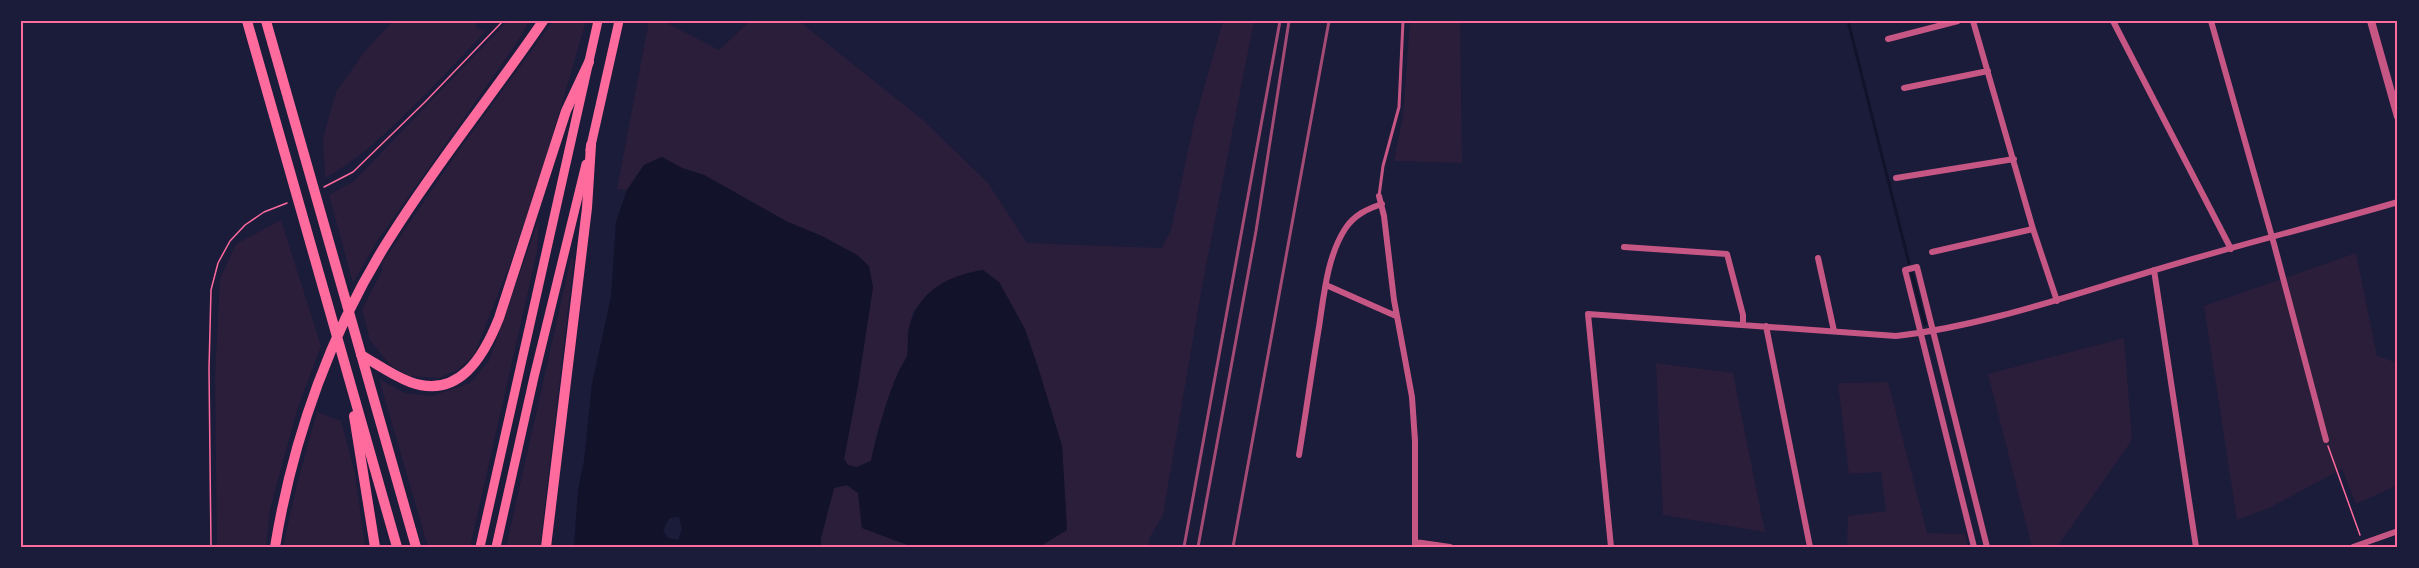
<svg xmlns="http://www.w3.org/2000/svg" width="2419" height="568" font-family="'Titillium Web',sans-serif">
	<rect width="100%" height="100%" fill="#1b1b3a"/>
	<path fill="#2a1e3b" d="M393,21h82l2,7 9,3c-29,30 -57,61 -88,90 -23,22 -45,42 -73,57l-2,-40 13,-46 29,-41z
		M508,21h21l-11,20 -142,202 -23,40 -24,-88 25,-14z
		M553,21h33l-44,151 -32,92 -36,91 -17,15 -17,8 -31,-2 -19,-11 -20,-25 -8,-31 20,-38v-8l75,-110z
		M649,21h14l56,29 31,-29h49l124,99 65,63 39,60 135,5 9,-18 23,-107 29,-102h31l-53,271 -38,223 -13,22 -2,10h-109l28,-18 -5,-83 -24,-78 -39,-86 -71,11 -15,19 -5,19 -1,25 -9,17 -22,64 -5,24 -14,6 -9,-2 -4,-6 14,-74 15,-98 -16,-32 -71,-34 -82,-46 -22,-7 -20,-11 -18,8 -17,25 -10,-1z
		M1410,21h50l2,142 -68,-2 9,-45z
		M539,219l-2,33 -67,295h-42l-49,-168 26,14 27,3 38,-13 19,-22z
		M281,220l40,126 -24,64 -27,99 -4,38h-49l-2,-171 5,-97 16,-35z
		M2356,253l21,103 21,7v122l-42,19 -14,-35 -73,39 -32,12 -33,-214z
		M571,258l3,1 -34,288h-34z
		M2124,338l8,102 -75,107h-25l-44,-173z
		M1656,363l77,10 32,159 -102,-17z
		M1888,382l39,151 38,1 3,13h-121l1,-31 38,-5 -5,-39 -32,2 -11,-91z
		M317,412l24,9 14,52 10,74h-82l14,-63z
		M847,485l11,8 4,35 51,19h-92v-9l13,-50z"/>
	<path fill="#12122b" fill-rule="evenodd" d="M662,157l20,11 22,7 82,46 36,15 35,19 12,11 4,21 -15,98 -14,74 4,6 9,2 14,-6c6,-27 16,-64 27,-88 2,-6 7,-11 9,-17 2,-8 0,-19 2,-27 8,-37 39,-54 74,-59l16,12 26,47 13,38 24,79 5,84 -28,17h-126l-51,-19 -4,-35 -11,-8 -13,3 -13,50v9h-247l4,-57 6,-29 8,-77 19,-87 5,-75 11,-32 17,-25zM679,517l3,12 -4,11 -10,-2 -5,-7 6,-13z"/>
	<g fill="none" stroke-linecap="round" stroke-linejoin="round">
		<path stroke="#12122b" stroke-width="3" d="M1848,21l61,242
			M1912,274l13,50"/>
		<path stroke="#ff6b9d" stroke-width="1.5" d="M324,187l29,-15 72,-70 78,-81
			M2328,446l32,89
			M211,547l-2,-178 2,-79 7,-27 12,-22 15,-16 19,-13 23,-9"/>
		<path stroke="#c65784" stroke-width="3" d="M1379,196l4,-30 16,-59 4,-86"/>
		<path stroke="#c65784" stroke-width="6" d="M1973,21l60,208 24,72
			M2113,21l118,228
			M2211,21l63,223 52,196
			M1888,39l70,-18
			M1904,88l84,-17
			M1896,178l118,-19
			M1379,196l5,20 10,84 18,97 3,44v106
			M1624,247l103,7 16,61v9
			M1932,252l101,-23
			M1818,258l16,73
			M2154,270l42,277
			M1326,285l70,31
			M1766,326l44,221
			M1299,455c7,-43 13,-86 20,-128 5,-32 8,-70 26,-98 9,-14 22,-20 37,-25
			M1415,542l35,5
			M1611,547l-23,-233 308,22c87,-10 172,-40 256,-65 81,-25 164,-45 246,-69
			M1974,547l-69,-277 12,-3 70,280
			M2353,547l45,-16"/>
		<path stroke="#c65784" stroke-width="8" d="M2371,21l27,96"/>
		<path stroke="#ff6b9d" stroke-width="9" d="M590,150l29,-129
			M480,547l118,-526
			M496,547l38,-170 52,-213"/>
		<path stroke="#ff6b9d" stroke-width="10" d="M247,21l150,526
			M266,21l150,526
			M361,355c16,9 31,20 49,27 49,18 74,-26 89,-64l67,-207 23,-49
			M354,416l21,131
			M275,547c18,-110 57,-220 118,-314 46,-73 101,-140 150,-212
			M546,547l41,-339 4,-63"/>
		<path stroke="#a44b75" stroke-width="3" d="M1184,547l96,-526
			M1198,547l58,-316 33,-210
			M1233,547l96,-526"/>
	</g>
	<rect width="2419" height="568" fill="none" stroke="#1b1b3a" stroke-width="45"/>
	<rect x="22" y="22" width="2374" height="524" fill="none" stroke="#ff6b9d" stroke-width="2"/>
</svg>
